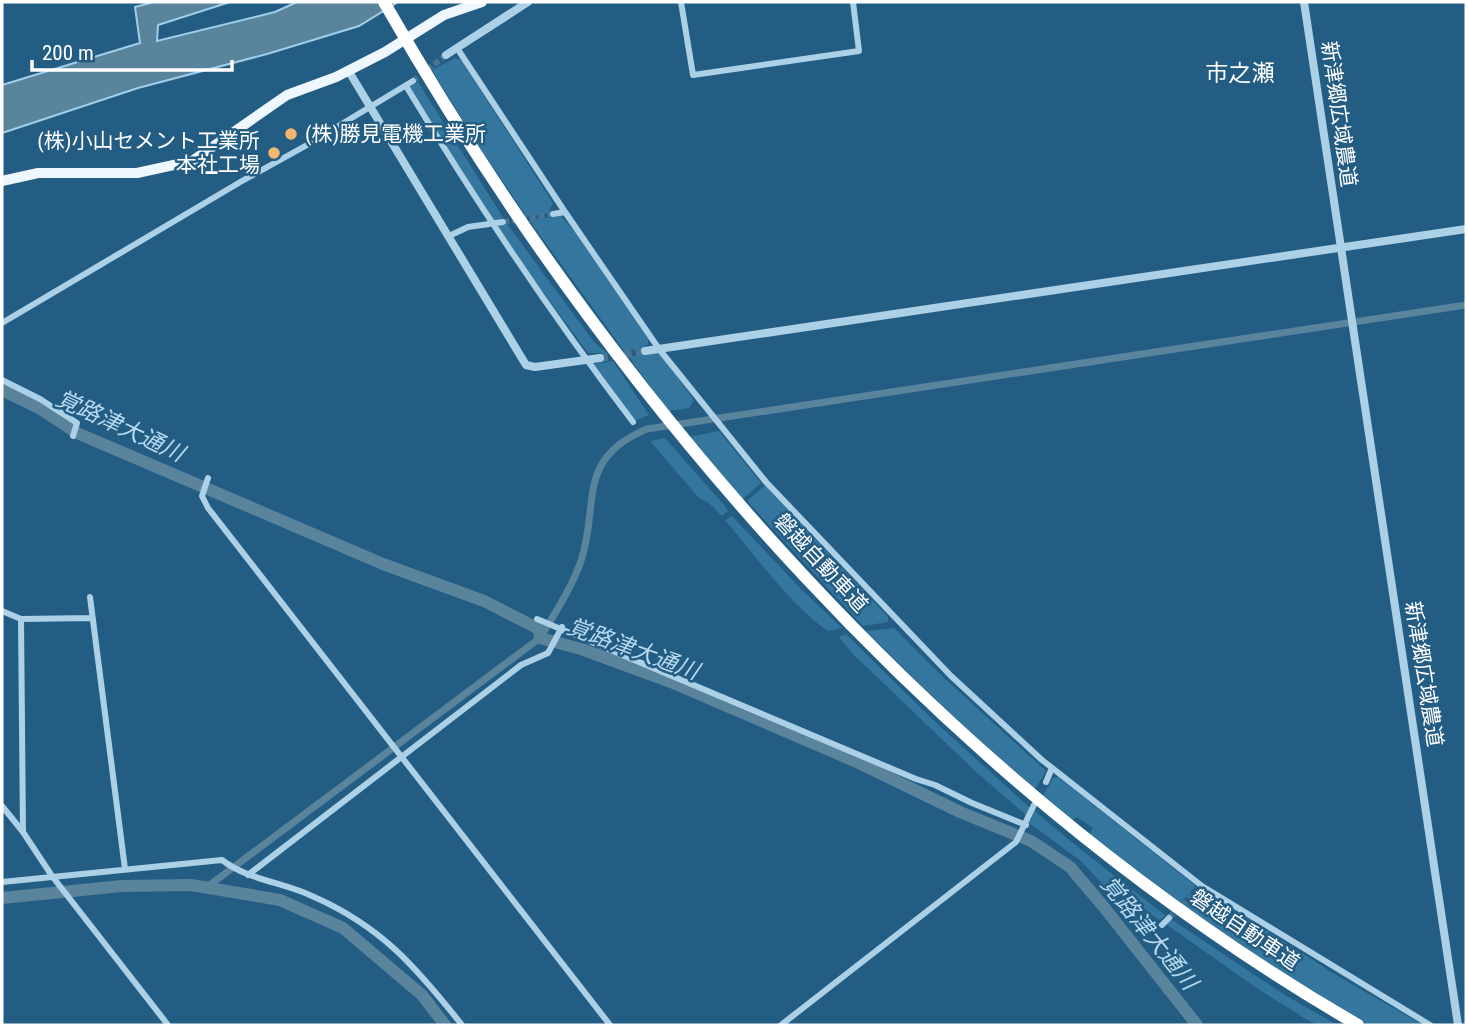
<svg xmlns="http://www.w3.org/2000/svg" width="1468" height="1027" font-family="'Roboto Condensed','Noto Sans JP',sans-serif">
	<rect width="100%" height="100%" fill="#245d83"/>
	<path fill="#34769e" d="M455,58l6,2 92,143 -5,10 -21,4 -51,-75 -44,-72z
		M418,82l86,137 -13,3 -81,-135z
		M561,216l16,19 71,104v5l-5,4 -19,3 -95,-131z
		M507,224l87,118 13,11h-19l-94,-128z
		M656,353h4l34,47 -5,8 -20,3 -8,-9 -32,-45z
		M613,361l36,54 -15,6 -41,-57z
		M719,431l42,52 -19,17 -53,-63z
		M665,438l59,67 4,6 -6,5 -13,-13 -10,-5 -49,-57z
		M765,485l123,132v5l-25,4 -116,-125z
		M732,516l67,71 43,41 -14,3c-36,-24 -74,-77 -103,-111z
		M894,628l49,49 103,94 -12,20 -96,-89 -72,-71z
		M846,634l85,84 99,90 -4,7 -50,-43 -124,-119 -13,-16z
		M1058,777l138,109 -17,18 -90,-68 4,-8 -16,-11 -6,4 -29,-24 11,-19z
		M1035,811c42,37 87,70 131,105l-7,4 -33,-24 -14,-2 -31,-33 -52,-38z
		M1203,890l138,88 82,47h-55l-78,-47 -105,-71z
		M1171,919l109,73 57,33h-20l-11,-6 -51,-32 -89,-63z"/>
	<path fill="#5a839c" stroke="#a0cee8" stroke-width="2" d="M154,2h76l-72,23 -1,16 118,-29 22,-10h101l-39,24 -92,28 -129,34 -136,45v-48l138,-42 -5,-36z"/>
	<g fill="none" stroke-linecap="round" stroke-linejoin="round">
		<path stroke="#5a839c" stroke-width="7" d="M207,887l333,-249c15,-25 31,-49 41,-77 19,-58 -6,-102 66,-132l819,-124"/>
		<path stroke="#5a839c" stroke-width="12" d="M2,390l37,18 38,25 306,131 101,37 55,28 1,9 41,11 90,33 188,81 101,49 71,29 39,26 33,39 94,119
			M2,898l120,-12 69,-1 89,15 63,28 79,67 23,30"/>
		<path stroke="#457596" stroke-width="6" stroke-dasharray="6 3" stroke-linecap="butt" d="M413,81l33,-26
			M503,222l50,-8
			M1169,918l26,-25"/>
		<path stroke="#457596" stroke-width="8" stroke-dasharray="8 4" stroke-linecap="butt" d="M600,358l45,-7"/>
		<path stroke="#acd1e7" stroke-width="6" d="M681,2l12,73 166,-24 -6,-49
			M457,48l108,164 94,137 107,133 185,194 91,84 160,126 228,139
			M406,86c70,116 145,228 227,336
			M553,214l12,-2
			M449,236l19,-9 35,-5
			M2,323l240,-142 65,-36 106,-64
			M2,380l38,19 37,24 -4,13
			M208,478l-6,18 6,12 402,517
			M90,597l35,272
			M2,611l19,8 70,-1
			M21,619l2,213
			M537,619l379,160 19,6 37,18 54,22
			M1046,782l6,-14
			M2,806l21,26 29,44 116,149
			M248,875l273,-210 27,-12 14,-26
			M2,882l220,-22c26,20 60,22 90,36 69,30 104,71 150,129
			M1162,925l7,-7
			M781,1025l235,-183 18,-37"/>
		<path stroke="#acd1e7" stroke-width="8" d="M1304,2l154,1023
			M446,55l82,-53
			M348,70l178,295 9,2 65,-9
			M645,351l821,-122"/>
		<path stroke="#eef7fd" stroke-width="10" d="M2,181l36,-8h99l55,-12 95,-66 49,-18 49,-25 59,-37 38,-13"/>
		<path stroke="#fff" stroke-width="12" d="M384,2c232,406 567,787 974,1023"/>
	</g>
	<g fill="#f2b66f" stroke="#245d83" stroke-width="2.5">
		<circle cx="291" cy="134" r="7"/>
		<circle cx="274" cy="153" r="7"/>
	</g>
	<g text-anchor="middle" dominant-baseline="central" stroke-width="5" stroke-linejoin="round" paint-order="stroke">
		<g font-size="21" fill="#fff" stroke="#245d83">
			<text transform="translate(1339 114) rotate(82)">新津郷広域農道</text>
			<text transform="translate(821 563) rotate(47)">磐越自動車道</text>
			<text transform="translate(1424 674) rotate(81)">新津郷広域農道</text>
			<text transform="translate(1245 930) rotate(34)">磐越自動車道</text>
		</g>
		<g font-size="21" fill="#fff" stroke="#245d83" text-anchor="start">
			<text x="305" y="134">(株)勝見電機工業所</text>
			<text x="260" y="141" text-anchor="end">(株)小山セメント工業所<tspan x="260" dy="24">本社工場</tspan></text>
		</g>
		<g font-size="23" fill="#fff" stroke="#245d83">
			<text x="1240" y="73">市之瀬</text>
		</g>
		<g font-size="23" font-style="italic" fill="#b7daef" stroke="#245d83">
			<text transform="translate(120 426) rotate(25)">覚路津大通川</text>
			<text transform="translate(633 649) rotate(20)">覚路津大通川</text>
			<text transform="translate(1149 933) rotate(51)">覚路津大通川</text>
		</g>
	</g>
	<rect width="1468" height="1027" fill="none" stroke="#ffffff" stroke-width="7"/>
	<path d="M32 60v10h200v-10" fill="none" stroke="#ffffff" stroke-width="3.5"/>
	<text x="42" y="60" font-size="21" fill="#ffffff" stroke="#245d83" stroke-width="5" paint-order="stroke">200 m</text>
</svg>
